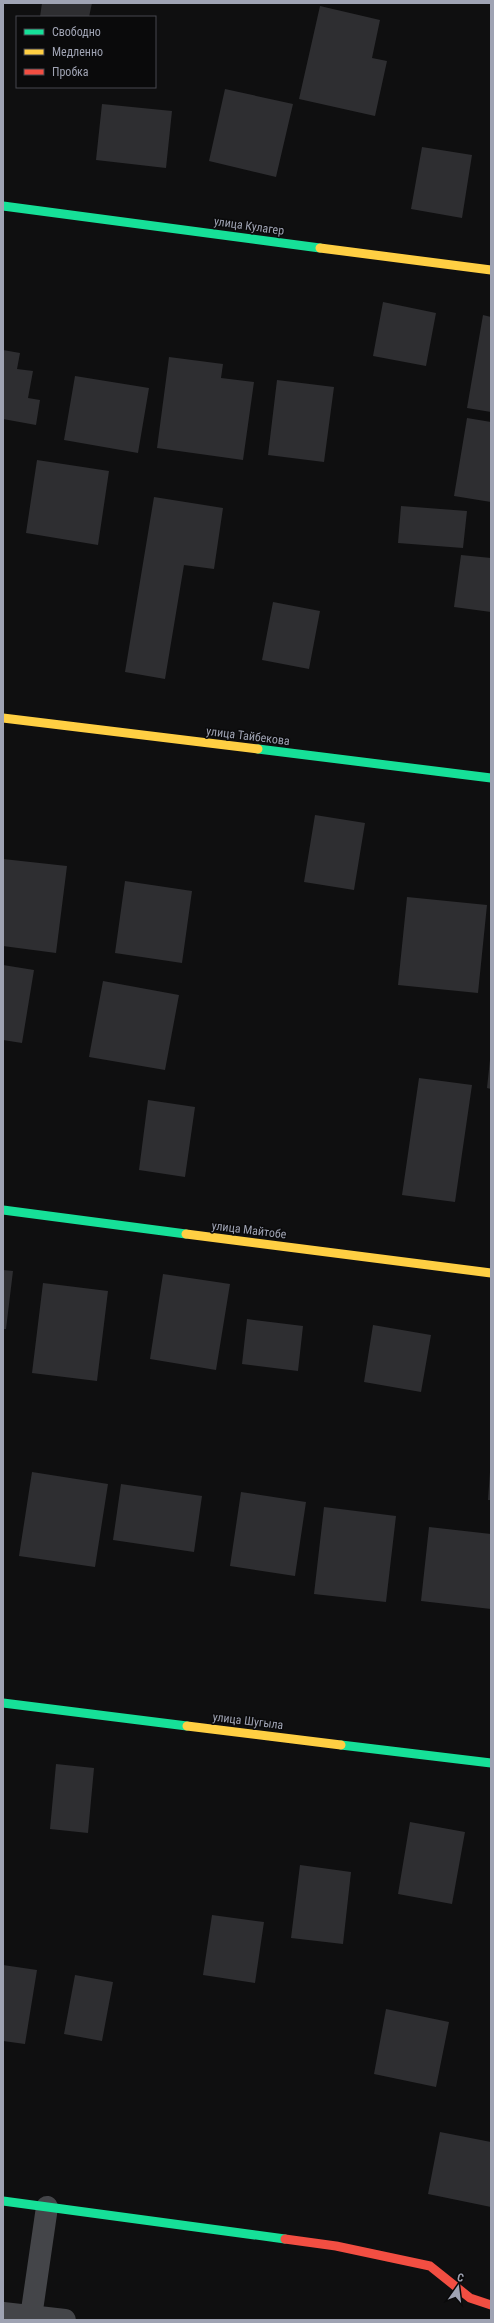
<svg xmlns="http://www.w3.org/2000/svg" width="494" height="2323" font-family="'Roboto Condensed',sans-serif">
	<rect width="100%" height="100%" fill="#0f0f10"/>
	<path fill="#2e2e31" d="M42,3h50l-3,14h-49z
		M320,6l60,14 -8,38 15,3 -12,55 -76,-17z
		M225,89l68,15 -17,73 -67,-16z
		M102,104l70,7 -6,57 -70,-8z
		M422,147l50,8 -10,63 -51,-9z
		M383,302l53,11 -10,53 -53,-10z
		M483,315l8,2v95l-24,-4z
		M3,350l17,3 -3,16 16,2 -5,27 12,2 -4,25 -33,-6z
		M169,357l54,7 -2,14 33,4 -11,78 -86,-12z
		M75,376l74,12 -11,65 -74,-13z
		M277,380l57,7 -10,75 -56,-7z
		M467,418l24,4v80l-37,-6z
		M37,460l72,11 -11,74 -72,-12z
		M154,497l69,11 -9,61 -30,-4 -19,114 -40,-7z
		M401,506l66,5 -4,37 -65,-5z
		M461,555l30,3v54l-37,-5z
		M273,602l47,9 -11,58 -47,-9z
		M315,815l50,8 -11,67 -50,-8z
		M3,859l64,7 -11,87 -53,-7z
		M125,881l67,10 -10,72 -67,-10z
		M407,897l80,8 -9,88 -80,-8z
		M3,965l31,5 -12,73 -19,-3z
		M103,981l76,14 -14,75 -76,-13z
		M490,1060h1v29l-4,-1z
		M419,1078l53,7 -17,117 -53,-7z
		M148,1100l47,7 -10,70 -46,-7z
		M3,1270l10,1 -7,58h-3z
		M163,1274l67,10 -14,86 -66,-11z
		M43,1283l65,8 -11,90 -65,-8z
		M247,1319l56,7 -5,45 -56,-7z
		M373,1325l58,10 -10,57 -57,-10z
		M32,1472l76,12 -13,83 -76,-11z
		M490,1472h1v28h-3z
		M121,1484l81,12 -8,56 -81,-12z
		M241,1492l65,10 -11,74 -65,-10z
		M324,1507l72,9 -10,86 -72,-8z
		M429,1527l62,7v75l-70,-8z
		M56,1764l38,4 -6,65 -38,-4z
		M410,1822l55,10 -13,72 -54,-10z
		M300,1865l51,7 -8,72 -52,-6z
		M212,1915l52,7 -9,61 -52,-8z
		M3,1965l34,5 -12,74 -22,-3z
		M75,1975l38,7 -11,59 -38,-7z
		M386,2009l63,13 -13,65 -62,-13z
		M440,2132l51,10v65l-63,-13z"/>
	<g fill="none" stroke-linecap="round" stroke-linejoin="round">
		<path stroke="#444549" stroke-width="22" d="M3,2313l62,7
			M31,2317l16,-110"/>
		<path stroke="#16e098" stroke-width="9" d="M3,206l317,42
			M258,749l233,29
			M3,1210l183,24
			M3,1703l184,23
			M341,1745l150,18
			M3,2201l282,38"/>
		<path stroke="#ffcf43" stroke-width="9" d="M320,248l171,22
			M3,718l255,31
			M186,1234l305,39
			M187,1726l154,19"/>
		<path stroke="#f24e42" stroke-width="9" d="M285,2239l51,7 94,20 40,32 21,7"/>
	</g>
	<g text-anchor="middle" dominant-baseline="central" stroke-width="3" stroke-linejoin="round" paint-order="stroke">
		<g font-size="12" fill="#9fa3b3" stroke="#0a0a0b">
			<text transform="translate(249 226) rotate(8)">улица Кулагер</text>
			<text transform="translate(248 736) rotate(7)">улица Тайбекова</text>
			<text transform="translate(249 1230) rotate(7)">улица Майтобе</text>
			<text transform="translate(248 1721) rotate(7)">улица Шугыла</text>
		</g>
	</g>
	<rect width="494" height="2323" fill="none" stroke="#9fa3b3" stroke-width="8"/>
	<rect x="16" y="16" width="140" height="72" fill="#0a0a0b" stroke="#46474e"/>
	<rect x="24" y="29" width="20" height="6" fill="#16e098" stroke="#46474e"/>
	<text x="52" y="36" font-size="12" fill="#9fa3b3">Свободно</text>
	<rect x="24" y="49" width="20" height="6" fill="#ffcf43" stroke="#46474e"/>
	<text x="52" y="56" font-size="12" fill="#9fa3b3">Медленно</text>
	<rect x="24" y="69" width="20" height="6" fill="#f24e42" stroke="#46474e"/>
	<text x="52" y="76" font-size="12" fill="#9fa3b3">Пробка</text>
	<g transform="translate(458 2287) rotate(14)" stroke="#0a0a0b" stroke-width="3" paint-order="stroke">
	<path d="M0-3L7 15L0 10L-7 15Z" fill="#9fa3b3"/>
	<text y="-6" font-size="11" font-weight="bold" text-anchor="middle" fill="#9fa3b3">С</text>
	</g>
</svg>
